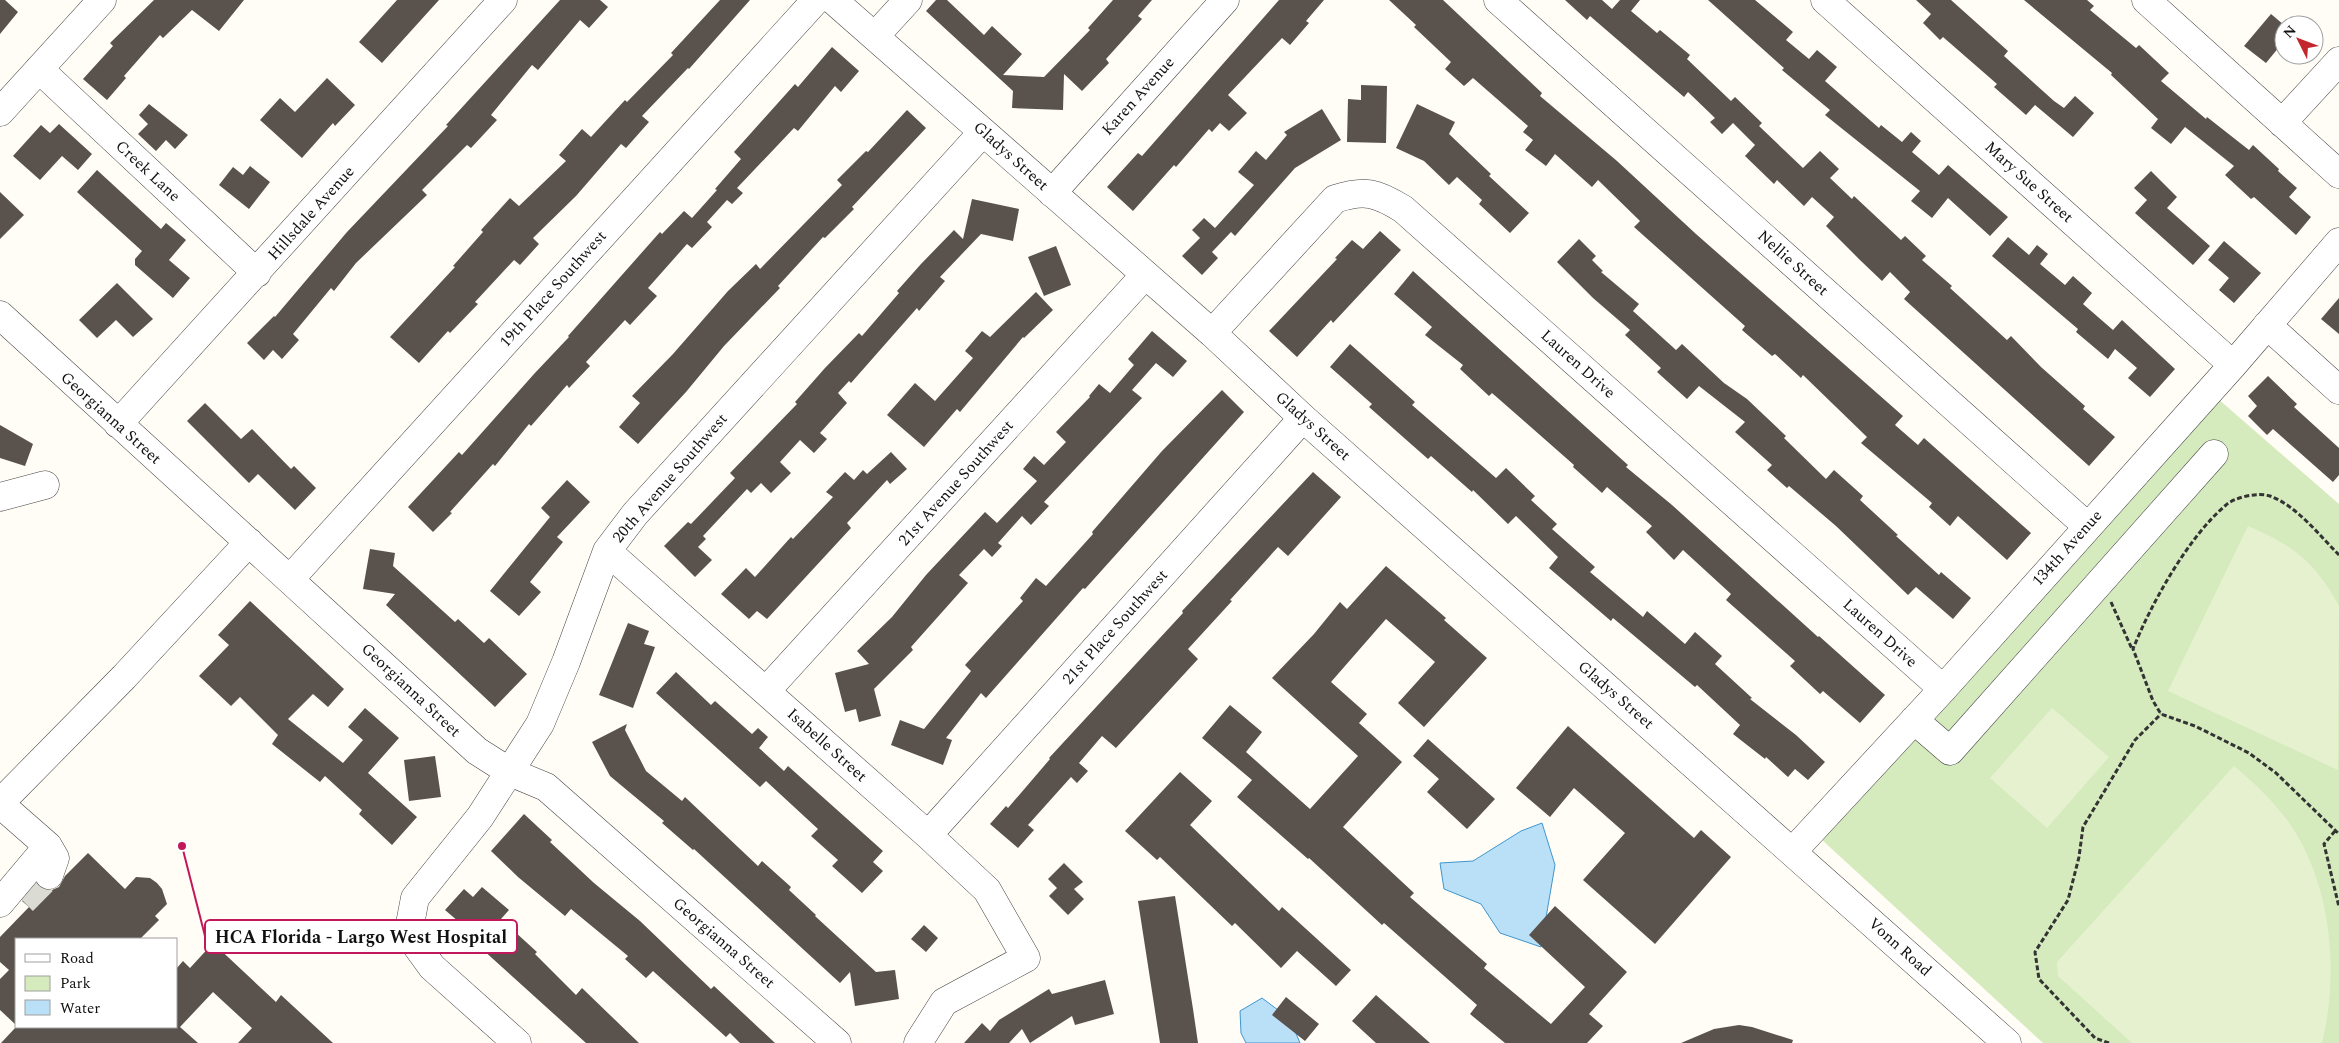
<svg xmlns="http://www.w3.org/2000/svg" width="2339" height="1043" font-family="Spectral,serif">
	<rect width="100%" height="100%" fill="#fffdf5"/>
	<path fill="#d5ebbd" d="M2217,398l122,106v539h-296l-222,-204z"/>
	<path fill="#e6f2cf" d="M2248,526c45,19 68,37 91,80l-1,164 -170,-79z
		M2052,708l57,49 -62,71 -57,-50z
		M2234,766c21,18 42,37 58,61 40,61 47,147 30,216h-190l-74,-67 -1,-14z"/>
	<path fill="#b9e0f7" stroke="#3f96cf" d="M1542,823l13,42 -14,82 -41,-14 -19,-29 -37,-15 -4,-26 33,-2 48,-30z
		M1262,998l28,21 10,24h-54l-5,-10 -1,-22z"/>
	<path fill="#5a524d" d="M0,0h5l13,12 -18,22z
		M154,0h90l-25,31 -27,-21 -29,28 -3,-3 -36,41 2,2 -19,22 -24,-21 30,-33 -3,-3z
		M397,0h42l-57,63 -23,-21z
		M560,0h40l8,7 -19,21 -9,-8 -42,50 -6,-5 -41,50 6,5 -26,28 -4,-3 -45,45 5,5 -71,68 -22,28 -3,-3 -38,46 6,6 -17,19 -9,-9 -9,10 -17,-17 27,-27 1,1 72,-85 101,-106 -2,-1z
		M720,0h30l-61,69 -1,-1 -46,48 7,6 -23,26 -5,-4 -45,52 -43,42 6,6 -19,21 -6,-5 -39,42 3,2 -28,29 -2,-2 -29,32 -29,-26 65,-70 -2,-1 30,-34 -2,-2 29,-32 9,8 47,-45 -7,-6 23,-26 9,8 34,-37 2,2 46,-47 -2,-2z
		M936,0h11l37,35 8,-9 30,28 -19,21 41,2 46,-47 -2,-2 25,-28h39l-14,16 4,3 -36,40 3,4 -27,28 -18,-17 -1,36 -51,-2 1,-17 -87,-80z
		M1279,0h45l-18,21 3,2 -19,22 -8,-7 -54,57 19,18 -18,18 -9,-8 -8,9 -3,-3 -33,38 -2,-2 -41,46 -26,-24 31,-34 4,3z
		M1389,0h54l99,93 -2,3 77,65 79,73 207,182 -8,9 23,20 6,-7 107,95 -24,27 -49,-44 -8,10 -21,-19 3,-4 -71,-60 6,-6 -64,-62 -2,3 -26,-24 -3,2 -30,-26 3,-4 -111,-99 6,-6 -42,-41 -6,7 -37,-33 -9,12 -21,-16 8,-10 -10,-8 5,-6 -55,-48 -9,8 -19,-17 6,-7 -37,-35 2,-2z
		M1565,0h37l10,9 8,-9h20l-9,11 26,22 3,-3 30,25 -3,4 44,42 4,-4 27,26 -3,3 44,42 17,-17 19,18 -9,9 22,21 2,-3 47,44 4,-4 21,20 -4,4 30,26 -2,2 57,52 4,-4 30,31 44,39 -2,3 32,28 -26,29 -185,-167 6,-7 -20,-20 -8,9 -21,-20 -35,-35 8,-9 -22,-20 -8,9 -27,-26 -3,4 -29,-28 10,-11 -22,-22 -11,11 -12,-12 5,-4 -27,-26 -4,5 -94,-81 -3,4z
		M1708,0h47l38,32 -7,8 23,19 8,-9 20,17 -12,14 54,47 2,-3 21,17 9,-10 10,9 -9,11 27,23 9,-10 60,52 -18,19 -42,-38 -16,20 -21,-17 9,-10 -95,-76 5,-5 -48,-40 2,-2z
		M1916,0h35l57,51 -4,5 50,45 10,7 11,-12 19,17 -21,24 -38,-32 -9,10 -32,-28 3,-3 -54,-47 -3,3 -17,-17 8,-9z
		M2024,0h63l7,6 -4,4 46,38 3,-3 30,28 -8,8 45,38 1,-2 42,33 4,-5 26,24 -1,2 19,17 -8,9 22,20 -15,18 -42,-38 -3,2 -26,-24 9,-9 -49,-39 -14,17 -20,-16 7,-9 -47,-44 1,-2z
		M2271,14l13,11v16l-18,22 -22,-17z
		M832,47l27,24 -18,21 -6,-6 -37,45 -4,-3 -57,60 6,5 -11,11 -5,-4 -20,22 5,5 -20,21 -5,-4 -39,44 9,8 -27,29 -5,-5 -39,42 4,4 -21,22 -2,-3 -36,41 -2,-2 -34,42 -2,-2 -43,48 2,1 -19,19 -25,-25 51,-55 3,3 72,-81 35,-37 -1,-1 92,-104 2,2 22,-23 8,7 25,-28 -2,-1 26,-30 -7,-7 61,-68 3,3z
		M327,78l28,27 -20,21 -2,-3 -31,35 -42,-38 20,-22 15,14z
		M1361,85l26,1 -1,57 -39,-1 1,-43 13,1z
		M149,104l39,31 -13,14 -9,-9 -10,11 -18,-17 10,-10 -9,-9z
		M1417,104l38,18 -6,12 42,40 -2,2 40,37 -19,20 -31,-29 3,-4 -25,-23 -8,8 -25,-24 -28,-13z
		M1322,109l19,31 -46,28 -60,68 -4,-4 -19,20 6,6 -16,17 -20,-19 18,-18 -8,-8 12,-12 11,10 39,-43 -16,-13 18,-21 10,9 21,-25 -3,-3z
		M907,110l19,18 -74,79 2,2 -29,29 -2,-1 -45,49 2,2 -56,58 -38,46 -48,52 -19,-17 21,-24 -8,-7 41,-42 55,-63 28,-27 4,5 82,-84 -5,-5 29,-29 2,1z
		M59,124l33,30 -14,16 -16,-14 -22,24 -27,-24 28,-31 9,8z
		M250,166l20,16 -21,27 -30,-24 14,-18 10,8z
		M97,170l64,59 5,-6 20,17 -17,20 21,18 -17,20 -38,-33v-6l7,-8 -65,-59z
		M2151,171l26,26 -10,11 43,38 -17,19 -58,-52 12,-13 -13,-12z
		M0,192l24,23 -24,24z
		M972,199l47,10 -6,32 -32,-7 -41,43 5,4 -26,30 -2,-3 -66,75 -2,-2 -11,12 9,10 -27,30 7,6 -13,14 -14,-13 -20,22 11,11 -20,20 -10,-10 -10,10 -4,-4 -44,47 3,3 -8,8 14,13 -17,17 -31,-31 24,-24 3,2 44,-46 -5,-5 67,-69 -2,-2 30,-34 34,-35 3,3 37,-43 -2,-2 24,-27 33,-34 9,9z
		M1380,231l21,19 -68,73 -2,-3 -34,37 -28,-26 68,-72 -2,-1 17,-18 11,9z
		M2008,237l21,18 8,-10 11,9 -8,10 25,21 8,-9 19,17 -9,11 30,26 9,-10 53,49 -25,28 -22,-19 9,-10 -22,-19 -7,10 -32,-27 2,-3 -86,-73z
		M1579,239l17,17 -4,4 11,11 -2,1 38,32 -6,7 43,39 6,-6 42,39 23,16 39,37 -2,2 42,41 8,-9 29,26 -3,4 38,35 -2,1 43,39 2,-3 30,26 -18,21 -37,-32 -8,8 -72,-69 -47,-40 -2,2 -20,-18 5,-5 -37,-33 10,-10 -46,-36 -12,13 -30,-27 4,-4 -36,-33 5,-5 -37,-32 -36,-36z
		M2224,241l37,32 -27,30 -15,-13 10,-12 -21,-18z
		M1056,246l15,39 -27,11 -16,-39z
		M1413,271l215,194 -2,2 46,38 146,132 1,-1 66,59 -25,28 -37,-32 -3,3 -30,-28 5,-5 -69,-61 5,-6 -48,-44 -9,10 -28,-28 6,-6 -45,-39 -5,6 -29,-26 1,-2 -82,-72 -3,3 -29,-27 3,-4 -38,-30 7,-8 -38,-33z
		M117,283l36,36 -20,18 -17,-17 -19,18 -18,-18z
		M1036,292l17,18 -29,28 -1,-1 -63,75 -3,-3 -33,38 -37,-32 28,-32 20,18 38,-43 -8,-7 17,-20 8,6z
		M2339,298v36l-18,-15z
		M1152,331l35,30 -14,16 -17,-14 -24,27 10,8 -98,104 5,4 -18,19 -9,-9 -24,27 4,3 -10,11 -8,-8 -25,26 9,8 -57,64 2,3 -39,39 7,27 -22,6 -3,-13 -11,3 -10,-39 34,-9 -12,-13 35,-34 34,-42 59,-63 12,11 40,-42 -14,-12 11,-13 10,9 22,-23 -10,-10 34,-35 -1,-1 10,-12 11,9 24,-28 -6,-6z
		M1350,344l65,58 -3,3 84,73 10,-10 29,28 -4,4 26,24 -5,5 43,38 -5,5 53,45 4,-6 38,33 10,-12 27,24 -7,8 37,34 -2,1 46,36 29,27 -17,18 -13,-11 -7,8 -22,-20 -1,2 -32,-25 7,-9 -43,-40 -2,2 -82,-69 -2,3 -62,-53 9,-11 -42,-41 -8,8 -35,-34 -1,2 -41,-36 -3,3 -59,-52 3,-3 -42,-37z
		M2268,376l29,28 -3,3 45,41v27l-6,7 -60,-53 -6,6 -19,-19 9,-10 -9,-10z
		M1222,390l22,22 -159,177 -2,-1 -97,110 -5,-5 -35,45 6,2 -9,25 -52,-20 9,-25 24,9 47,-58 -6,-6 58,-64 -3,-3 16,-20 10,8 47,-52 -1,-2 70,-81z
		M205,403l36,36 11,-10 39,40 3,-3 22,22 -21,22 -37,-36 -9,9 -62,-62z
		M0,425l33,19 -8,22 -25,-8z
		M891,452l16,17 -17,15 -3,-4 -40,43 4,5 -84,91 -10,-8 -8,8 -28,-25 25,-26 9,9 36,-40 2,2 40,-42 -7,-5 19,-20 9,8 9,-10 4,4z
		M1313,472l28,25 -53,59 -10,-9 -48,53 2,1 -44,48 10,10 -82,89 -14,-12 -23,27 9,8 -11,12 -6,-6 -43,48 6,5 -16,18 -28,-24 16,-18 2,2 42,-49 -1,-1 134,-145 -1,-2z
		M567,480l23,22 -33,35 6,5 -33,40 11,10 -22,24 -29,-25 60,-74 -9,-9z
		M370,549l25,4 -2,13 62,56 3,-3 26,24 5,-5 38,36 -32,33 -109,-102 9,-11 -32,-5z
		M1386,566l60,52 -2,2 43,38 -63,69 -26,-24 37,-41 -49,-43 -55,63 36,32 -8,9 43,39 -59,65 71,66 -4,4 77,67 -3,4 67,56 34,-37 -56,-52 26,-29 72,66 -38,42 14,12 -16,17h-82l-35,-29 7,-9 -93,-82 -2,2 -73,-67 -1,1 -71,-62 15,-17 -50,-42 28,-33 32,27 -16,20 64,57 48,-53 -86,-78 42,-44 26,-32 7,7z
		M250,601l94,88 -16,18 -15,-13 -25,25 55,44 20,-23 -15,-13 17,-19 34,30 -31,35 49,44 -25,28 -33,-31 3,-4 -37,-34 -5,6 -48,-38 6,-9 -38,-38 -9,9 -32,-30 30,-31 -11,-10z
		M628,623l21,8 -5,13 11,3 -22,61 -34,-13z
		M676,672l35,33 4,-4 37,33 6,-6 10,9 -9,11 25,23 4,-5 95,85 -10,11 10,9 -21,22 -30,-27 6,-6 -27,-24 7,-7 -52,-48 -6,6 -104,-94z
		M627,724l-2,6 21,41 36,30 3,-4 73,69 4,-5 29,26 -2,3 27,25 -1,1 61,56 19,-2 4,29 -44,7 -5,-34 -10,11 -146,-134 -1,1 -31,-27 2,-2 -54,-45 -18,-34z
		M1568,726l126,112 7,-8 30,27 -76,87 -72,-64 42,-47 -51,-45 -24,29 -34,-29z
		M1428,739l67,60 -28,30 -40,-37 12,-13 -26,-23z
		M435,756l6,41 -32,4 -5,-41z
		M1180,772l32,29 -22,24 89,86 3,-4 69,63 -15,16 -39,-35 -16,17 -46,-45 -3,3 -72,-69 -3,3 -32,-29z
		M524,814l28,26 -2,2 44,41 46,38 71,68 3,-3 61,57h-35l-10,-10 -4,4 -73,-66 -7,7 -21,-19 3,-3 -57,-47 -6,7 -47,-39 -27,-26z
		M88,853l37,36 11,-12 14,1 7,5 5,6 5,15 -12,12 4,4 -19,19h-124v86l-16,-15v-31l9,-9 -9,-8v-25l29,-30 -7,-6 14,-17 8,6h8l7,-3 6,-11z
		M1064,863l19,19 -9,7 10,10 -16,16 -19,-19 8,-8 -9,-9z
		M482,887l27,23 -8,9 36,33 -2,2 41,41 6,-7 57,55h-53l-104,-94 4,-4 -41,-35 19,-21 9,8z
		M1175,896l18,113 5,34h-38l-22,-142z
		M924,925l14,13 -12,14 -15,-13z
		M213,943l63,59 5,-7 52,48h-95l14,-15 -39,-36 -33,35 18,16h-197l15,-16h160v-58l7,-8 7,7z
		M1105,980l9,34 -39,11 -3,-9 -42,27 -8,-14 -13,14h-45l18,-20 8,8 9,-11 50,-31 3,5z
		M1376,995l54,48h-54l-24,-22z
		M1286,997l33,27 -14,17 -33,-26z
		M1739,1025l13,2 41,13 -1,3h-111l33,-14z"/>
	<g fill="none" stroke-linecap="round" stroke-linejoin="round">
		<path stroke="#dbdad3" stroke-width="28" stroke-dasharray="28 14" stroke-linecap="butt" d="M23,901l26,-26"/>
		<g stroke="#444" stroke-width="29">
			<path id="minor" d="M833,0l379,333 91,85 704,625
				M1498,0l589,526
				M1825,0l408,365
				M2146,0l193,174
				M875,36l33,-36
				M39,69l218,204
				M0,112l102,-112
				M2282,123l57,-62
				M1052,193l173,-193
				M0,315l477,436 33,21 36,15 291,256
				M2267,325l72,65
				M1212,333l123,-134c30,-10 42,-6 68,10l540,480
				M118,424l385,-424
				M0,497l45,-12
				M607,551l321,284 59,55 39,68 -82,44 -26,41
				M290,579l526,-579
				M766,691l379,-416
				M1914,720l36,31 264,-297
				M0,803l124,-126 125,-135
				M0,804l48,42 7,12 -6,17
				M928,835l375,-417
				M1793,851l150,-162 290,-324 106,-123
				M0,903l48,-57
				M517,1043l-85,-76 -16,-22 -6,-21 5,-26 65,-81 60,-93 26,-62 41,-111 28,-37 348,-382"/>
		</g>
		<path stroke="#333" stroke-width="3" stroke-dasharray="5 2.5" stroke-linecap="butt" d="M2339,555c-20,-20 -42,-49 -69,-59 -12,-4 -35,1 -44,9 -38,32 -75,99 -93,144l20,52 8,13 34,12 54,27 27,20 63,61
			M2111,602l21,47
			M2335,831l-11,13 15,63
			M2109,1043l-14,-5 -56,-59 -4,-27 33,-52 11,-43 4,-30 52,-87 26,-26"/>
		<use href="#minor" stroke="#fff" stroke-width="28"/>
	</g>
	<g text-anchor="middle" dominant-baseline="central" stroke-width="5" stroke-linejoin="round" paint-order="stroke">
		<g font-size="16" fill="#111" stroke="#fff">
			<text transform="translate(1138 96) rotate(-48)">Karen Avenue</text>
			<text transform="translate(1011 156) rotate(42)">Gladys Street</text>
			<text transform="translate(148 171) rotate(43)">Creek Lane</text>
			<text transform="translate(2029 182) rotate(42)">Mary Sue Street</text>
			<text transform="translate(311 213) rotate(-48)">Hillsdale Avenue</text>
			<text transform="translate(1793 263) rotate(42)">Nellie Street</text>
			<text transform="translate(553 289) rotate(-48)">19th Place Southwest</text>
			<text transform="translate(1578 364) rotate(42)">Lauren Drive</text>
			<text transform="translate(111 418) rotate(42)">Georgianna Street</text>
			<text transform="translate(1313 426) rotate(42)">Gladys Street</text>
			<text transform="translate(670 478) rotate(-49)">20th Avenue Southwest</text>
			<text transform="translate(956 483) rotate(-48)">21st Avenue Southwest</text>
			<text transform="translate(2067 548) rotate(-48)">134th Avenue</text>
			<text transform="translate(1115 627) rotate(-48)">21st Place Southwest</text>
			<text transform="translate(1880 633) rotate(42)">Lauren Drive</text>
			<text transform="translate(411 690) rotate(43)">Georgianna Street</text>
			<text transform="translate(1616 695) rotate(41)">Gladys Street</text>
			<text transform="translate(827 745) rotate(42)">Isabelle Street</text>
			<text transform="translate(724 943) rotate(41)">Georgianna Street</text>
			<text transform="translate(1900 947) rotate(42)">Vonn Road</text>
		</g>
	</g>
	<path fill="none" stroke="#c2185b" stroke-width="2" d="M182 846L205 936"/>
	<circle fill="#c2185b" stroke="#fff" stroke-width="2" cx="182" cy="846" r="5"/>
	<rect fill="#fff" stroke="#c2185b" stroke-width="2" x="205" y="920" width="312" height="33" rx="5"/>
	<g font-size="18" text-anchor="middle" font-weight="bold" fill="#111">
		<text x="361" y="943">HCA Florida - Largo West Hospital</text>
	</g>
	<rect x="15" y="938" width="162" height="90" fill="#ffffff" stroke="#a0a0a0"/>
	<rect x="25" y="954" width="25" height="8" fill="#ffffff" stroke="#a0a0a0"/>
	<text x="60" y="963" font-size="15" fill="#111111">Road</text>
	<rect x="25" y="976" width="25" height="15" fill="#d5ebbd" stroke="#a0a0a0"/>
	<text x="60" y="988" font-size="15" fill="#111111">Park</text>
	<rect x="25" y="1000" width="25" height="15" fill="#b9e0f7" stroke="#a0a0a0"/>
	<text x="60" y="1013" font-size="15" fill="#111111">Water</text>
	<g transform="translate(2299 40) rotate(312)"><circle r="24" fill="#ffffff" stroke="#a0a0a0"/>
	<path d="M0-4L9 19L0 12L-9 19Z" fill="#c4262e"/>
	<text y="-8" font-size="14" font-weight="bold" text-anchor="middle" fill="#111111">N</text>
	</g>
</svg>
